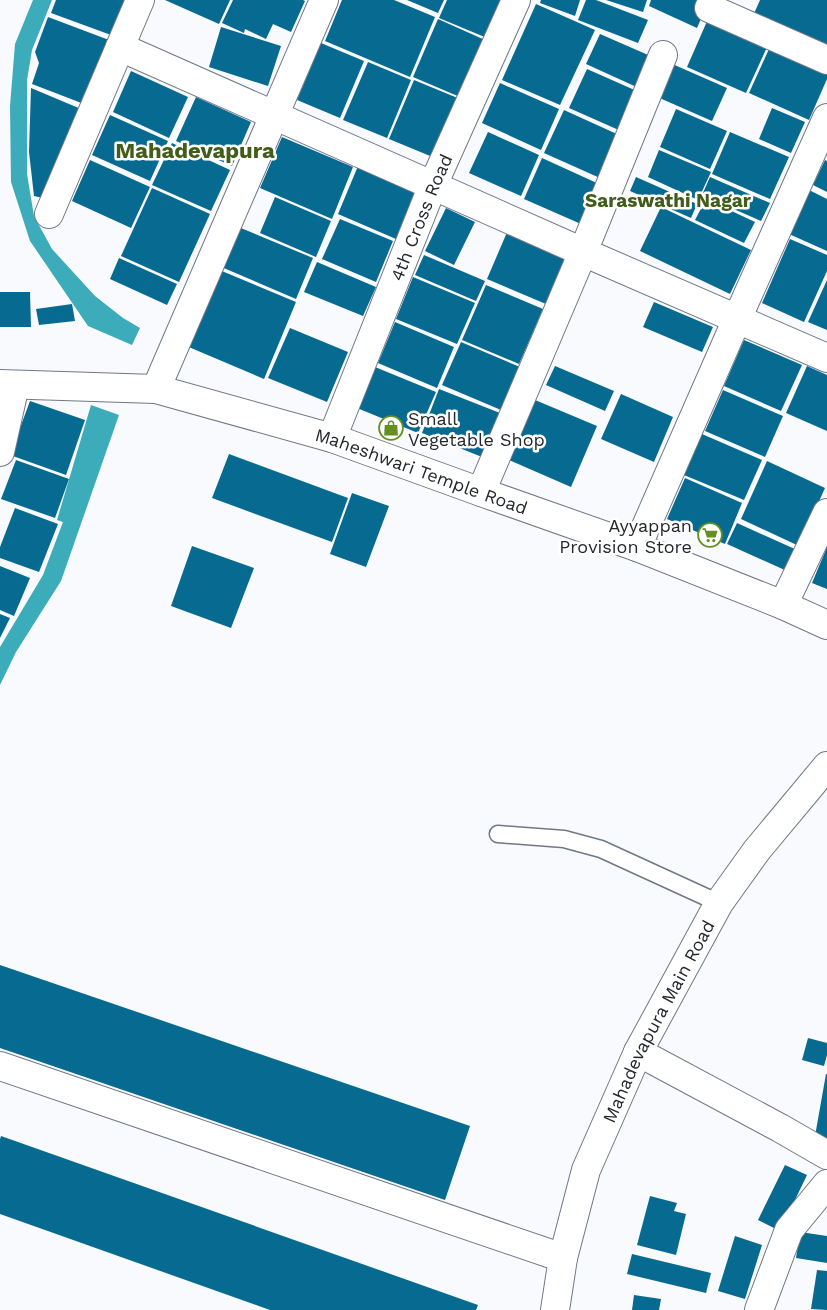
<svg xmlns="http://www.w3.org/2000/svg" width="827" height="1310" font-family="'Work Sans',sans-serif">
	<rect width="100%" height="100%" fill="#f8fafd"/>
	<path fill="#3cacba" d="M33,0h19l-20,50 -5,30v94l7,42 18,33 43,47 28,22 17,10 -8,17 -44,-19 -58,-85 -19,-59 -1,-76 5,-62z
		M91,405l28,10 -58,166 -45,71 -16,33v-38l43,-72 20,-53 -6,-2z"/>
	<path fill="#076a91" d="M56,0h69l-14,35 -60,-22z
		M165,0h65l-11,24z
		M233,0h70l2,1 -14,31 -18,-8 -7,15 -21,-10 -1,4 -22,-10z
		M342,0h52l41,17 -25,60 -85,-36z
		M407,0h37l-6,13z
		M447,0h56l-16,38 -48,-20z
		M541,0h39l-5,16 -35,-13z
		M586,0h10l52,20 -10,23 -60,-23z
		M606,0h41l-4,12z
		M651,0h58l-12,28 -48,-22z
		M760,0h67v49l-74,-33z
		M536,4l59,26 -35,75 -58,-25z
		M48,17l61,23 -25,64 -52,-20 7,-21 -4,-11z
		M438,19l47,21 -25,57 -47,-20z
		M708,19l60,26 -22,48 -59,-26z
		M221,27l60,19 -13,40 -59,-19z
		M600,34l55,24 -14,31 -55,-25z
		M321,43l43,18 -24,57 -43,-18z
		M769,49l58,26v4l-18,41 -60,-27z
		M368,62l43,18 -24,58 -44,-18z
		M670,63l57,25 -15,33 -57,-25z
		M587,69l52,23 -18,39 -52,-23z
		M131,71l57,26 -19,41 -56,-26z
		M414,80l46,19 -25,59 -46,-19z
		M500,83l59,26 -18,41 -59,-27z
		M31,88l50,21 -38,89 -9,-2 -5,-44z
		M196,97l55,25 -19,44 -56,-25z
		M772,108l33,14 -14,31 -32,-14z
		M676,109l51,22 -17,38 -50,-22z
		M564,110l55,25 -19,43 -56,-25z
		M110,115l58,26 -18,40 -58,-26z
		M488,132l51,23 -18,41 -52,-23z
		M730,132l59,25 -19,42 -58,-25z
		M282,137l71,30 -21,52 -72,-31z
		M172,143l58,27 -19,41 -59,-26z
		M659,150l52,22 -13,28 -50,-23z
		M542,158l57,26 -18,40 -57,-25z
		M90,160l60,27 -19,41 -59,-27z
		M825,160l2,1v31l-14,-7z
		M358,166l59,25 -21,48 -58,-25z
		M636,177l61,27 -6,14 -61,-27z
		M710,177l60,26 -9,18 -59,-26z
		M152,188l58,26 -31,68 -58,-26z
		M809,190l18,9v52l-38,-17z
		M275,197l56,24 -15,36 -56,-24z
		M706,199l49,23 -11,21 -49,-23z
		M661,207l90,43 -21,44 -90,-43z
		M446,208l29,14 -21,43 -29,-14z
		M340,219l53,22 -17,41 -54,-23z
		M236,226l77,32 -17,41 -77,-33z
		M508,230l58,26 -20,48 -59,-25z
		M790,239l37,16v16l-23,51 -42,-19z
		M424,255l61,26 -9,20 -61,-26z
		M119,258l58,26 -10,21 -57,-26z
		M317,262l59,25 -13,29 -59,-24z
		M217,269l79,33 -32,77 -80,-34z
		M413,277l62,26 -18,41 -61,-25z
		M827,280v50l-19,-8z
		M486,285l57,24 -24,55 -57,-24z
		M0,292h30l1,35h-31z
		M654,302l59,25 -11,25 -59,-25z
		M72,304l3,17 -36,4 -3,-16z
		M395,322l59,25 -17,41 -59,-25z
		M290,328l58,24 -21,50 -59,-24z
		M744,340l58,25 -21,46 -57,-25z
		M461,342l59,25 -19,43 -59,-25z
		M555,366l59,25 -9,20 -59,-26z
		M807,366l20,9v56l-41,-18z
		M375,367l61,25 -18,41 -61,-25z
		M439,389l61,24 -18,44 -60,-24z
		M723,390l60,26 -18,41 -60,-26z
		M621,394l52,23 -19,45 -53,-23z
		M535,400l62,26 -26,61 -62,-27z
		M30,401l55,19 -19,55 -56,-20z
		M702,434l60,26 -18,40 -60,-25z
		M229,454l119,44 -16,44 -120,-44z
		M16,460l53,19 -14,39 -54,-19z
		M767,461l58,27 -26,58 -58,-27z
		M685,478l57,25 -17,41 -58,-25z
		M352,493l37,13 -23,61 -36,-13z
		M15,508l43,16 -19,48 -39,-14v-11z
		M737,523l60,27 -10,21 -60,-27z
		M192,546l62,22 -23,60 -60,-22z
		M827,547v42l-15,-6z
		M0,566l30,12 -16,38 -14,-6z
		M0,614l10,4 -10,20z
		M0,965l470,161 -25,74 -445,-152z
		M808,1038l19,5v12l-3,11 -22,-6z
		M826,1074h1v65l-12,-3z
		M1,1136l477,169 -2,5h-206l-270,-96v-75z
		M785,1165l22,10 -27,56 -22,-11z
		M650,1196l27,7 -3,8 12,3 -10,41 -39,-10z
		M800,1232l27,4v27l-31,-5z
		M735,1236l27,9 -17,54 -27,-8z
		M632,1254l79,19 -5,20 -79,-19z
		M817,1270l10,1v39l-16,-1z
		M634,1295l27,4 -2,11h-27z"/>
	<g fill="none" stroke-linecap="round" stroke-linejoin="round">
		<g stroke="#707886" stroke-width="19">
			<path id="service" d="M498,834l66,5 37,10 118,54"/>
		</g>
		<g stroke="#707886" stroke-width="30">
			<g id="minor">
				<path d="M709,8l118,52"/>
				<path d="M120,47l463,205 244,106"/>
				<path d="M49,214l91,-214"/>
				<path d="M156,389l168,-389"/>
				<path id="s1" d="M332,438l101,-253 83,-185"/>
				<path d="M0,452l15,-67"/>
				<path d="M481,492l102,-240 80,-197"/>
				<path d="M637,547l100,-228 90,-201"/>
				<path d="M783,605l44,-92"/>
				<path d="M638,1052l142,76 47,27"/>
				<path d="M0,1066l563,192"/>
				<path d="M759,1310l30,-80 38,-46"/>
			</g>
		</g>
		<g stroke="#707886" stroke-width="30">
			<g id="tertiary">
				<path id="s2" d="M0,384l156,5 176,49 149,54 156,55 146,58 44,20"/>
				<path id="s3" d="M555,1310l8,-52 23,-88 52,-118 81,-149 38,-53 70,-84"/>
			</g>
		</g>
		<use href="#service" stroke="#fff" stroke-width="16"/>
		<use href="#minor" stroke="#fff" stroke-width="28"/>
		<use href="#tertiary" stroke="#fff" stroke-width="28"/>
	</g>
	<defs>
		<g id="shop-ring" transform="scale(1.25)"><circle r="9.5" fill="#fff" stroke="#648f21" stroke-width="1.5"/><path d="M-5-2.5h2.3a2.7 3.5 0 0 1 5.4 0H5L5.5 6h-11ZM-1.5-2.5h3a1.5 2.3 0 0 0-3 0Z" fill="#648f21"/></g>
		<g id="supermarket-ring" transform="scale(1.25)"><circle r="9.5" fill="#fff" stroke="#648f21" stroke-width="1.5"/><path d="M-6-5.5h2.5l.6 2H6L4.5 2H-2.5L-4.4-4H-6ZM-1.5 3.2a1.3 1.3 0 1 0 .1 0ZM3 3.2a1.3 1.3 0 1 0 .1 0Z" fill="#648f21"/></g>
	</defs>
	<g fill-rule="evenodd">
		<use href="#shop-ring" x="391" y="428"/>
		<use href="#supermarket-ring" x="710" y="535"/>
	</g>
	<g text-anchor="middle" dominant-baseline="central" stroke-width="5" stroke-linejoin="round" paint-order="stroke">
		<g font-size="18" fill="#24272d" stroke="#fff">
			<text stroke="none"><textPath href="#s1" startOffset="238">4th Cross Road</textPath></text>
			<text stroke="none"><textPath href="#s2" startOffset="434">Maheshwari Temple Road</textPath></text>
			<text stroke="none"><textPath href="#s3" startOffset="309">Mahadevapura Main Road</textPath></text>
		</g>
		<g font-size="18" fill="#24272d" stroke="#fff" text-anchor="start">
			<text x="408" y="418">Small<tspan x="408" dy="21">Vegetable Shop</tspan></text>
			<text x="692" y="525" text-anchor="end">Ayyappan<tspan x="692" dy="21">Provision Store</tspan></text>
		</g>
		<g font-size="19" font-weight="bold" fill="#415d19" stroke="#fff">
			<text x="668" y="200">Saraswathi Nagar</text>
		</g>
		<g font-size="22" font-weight="bold" fill="#415d19" stroke="#fff">
			<text x="195" y="150">Mahadevapura</text>
		</g>
	</g>
</svg>
